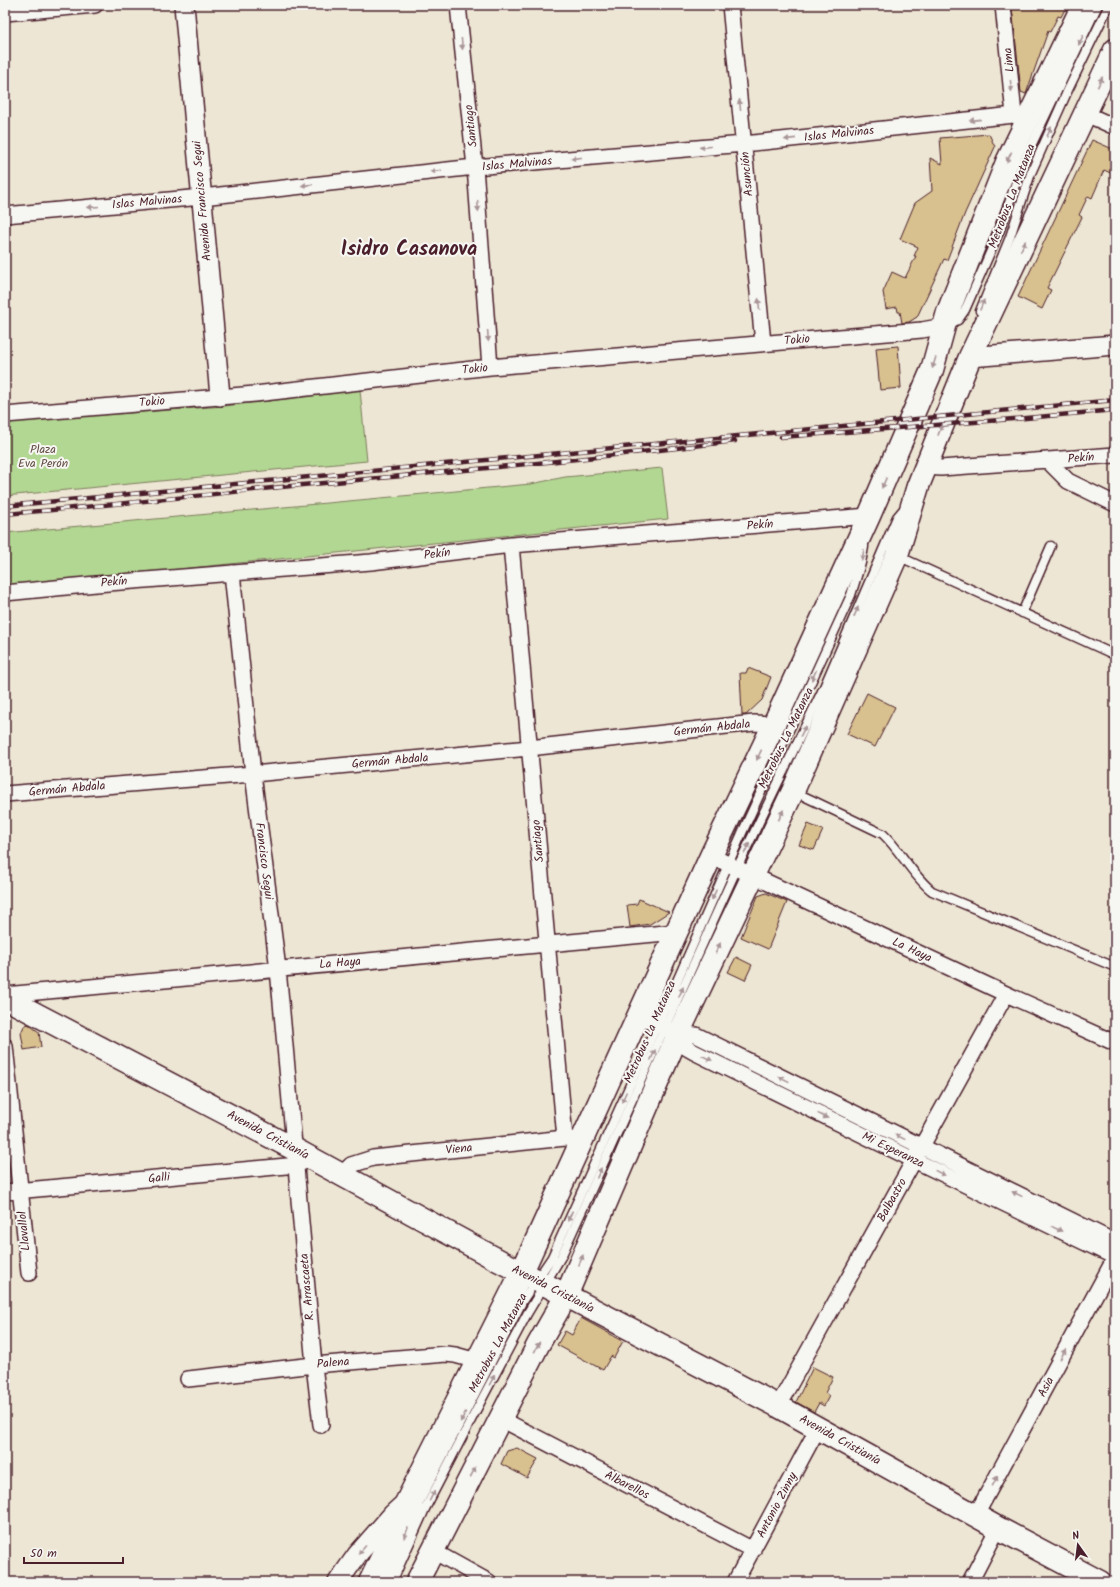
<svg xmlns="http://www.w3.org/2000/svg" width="1120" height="1587" font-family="Kalam,sans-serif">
	<rect width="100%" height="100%" fill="#ede6d4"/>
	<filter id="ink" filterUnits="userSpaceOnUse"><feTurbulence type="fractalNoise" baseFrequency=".025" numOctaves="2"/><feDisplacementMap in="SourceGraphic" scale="8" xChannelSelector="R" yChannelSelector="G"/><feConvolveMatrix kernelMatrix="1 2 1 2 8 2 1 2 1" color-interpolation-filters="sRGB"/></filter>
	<g filter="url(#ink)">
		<path fill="#b2d792" stroke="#7e7b5e" d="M360,390l7,71 -362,35v-74l220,-16z
			M662,468l6,51 -663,68v-54l526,-49 34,-7z"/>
		<path fill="#d8c08f" stroke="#4a1f2b" d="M1013,5h54l-6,12 -3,-1 -8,16 -2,-1 -22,63 -5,-2 -9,-85z
			M989,134l6,13 -30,66 -18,47 -3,-1 -27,58 -8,5 -7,1 -2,-11h-2l-1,-5 -11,2 -3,-17 9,-20 13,6 11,-22h-2l4,-9 -18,-8 15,-36 17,-12 -2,-33 12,6 -2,-26z
			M1092,140l23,10v25l-11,-5 -12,28 -4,-2 -9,19 3,2 -35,71 4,2 -9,19 -24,-12z
			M898,346l3,42 -21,2 -4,-42z
			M748,668l23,9 -9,23 -16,15h-4l-2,-42h6z
			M867,693l28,14 -20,40 -28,-13z
			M808,824l15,6 -9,20 -15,-5z
			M766,893l21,9 -19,47 -27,-12 17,-41z
			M639,899l30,13 -19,12 -20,3 -3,-22 10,-1z
			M736,957l16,8 -7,15 -17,-8z
			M28,1024l11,8 2,15 -17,3 -3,-17 3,-7z
			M581,1318l42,23 -9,17 -3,-2 -8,14 -46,-25 8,-14 7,4z
			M813,1367l20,10 -8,16 4,3 -5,10 -5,-3 -5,9 -18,-10z
			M517,1448l21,11 -11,19 -26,-14 6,-13z"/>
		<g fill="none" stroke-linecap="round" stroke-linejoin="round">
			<g stroke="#4a1f2b" stroke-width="11">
				<path id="service" d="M980,311l30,-74 21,-64 37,-83 41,-85
					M947,325l11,-5 7,-10 35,-80 21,-63 77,-162
					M898,556l217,99
					M1022,613l29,-67
					M793,791l90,43c18,17 29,41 49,57l183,76
					M383,1582l19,-39 17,-40 104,-203 29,-43 121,-267 69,-157 109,-238 10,-32 3,-16
					M392,1582l33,-73 57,-110 45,-85 34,-57 176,-389 87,-181 73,-170 5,-6"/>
			</g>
			<g stroke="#4a1f2b" stroke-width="18">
				<path id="minor" d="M458,5l17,162 15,200
					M730,5l33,338
					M1003,5l11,110
					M5,13l90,-8
					M1086,114l29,13
					M5,215l197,-18 273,-30 269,-23 270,-29 13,7
					M5,415l250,-21 235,-27 432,-37 22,-4
					M1048,461l20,20 47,23
					M926,467l15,1 174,-13
					M511,545l54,593
					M232,573l21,201 25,195 36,396 7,60
					M5,593l91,-9 275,-22 140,-17 358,-29
					M5,794l248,-20 276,-26 225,-25 20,1
					M711,856l295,138 109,49
					M5,995c224,-22 448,-40 671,-63
					M638,1015l40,19 18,1 419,207
					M678,1034l9,14 7,4 220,108 201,97
					M5,1046l24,227
					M341,1175l10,-10 22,-7 192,-20 10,2
					M5,1192l292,-27 8,-4
					M188,1379l126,-14 132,-11 9,1 22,6
					M778,1406l228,-412
					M501,1419l252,131
					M976,1515l139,-257
					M433,1551l56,31
					M735,1582l83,-154
					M970,1582l28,-54"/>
			</g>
			<g stroke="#4a1f2b" stroke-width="22">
				<path id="tertiary" d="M184,5l36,391
					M970,357l145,-12
					M338,1582l19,-27 36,-41 13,-12"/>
			</g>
			<g stroke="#4a1f2b" stroke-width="25">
				<path id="secondary" d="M5,998l291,152 202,110 280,146 220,122 102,54"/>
			</g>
			<g stroke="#4a1f2b" stroke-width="25">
				<path id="trunk" d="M370,1582l31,-64 6,-17 115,-229 189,-416 63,-132 95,-208 63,-146 16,-58 59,-150 76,-157
					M417,1582l121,-237 28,-49 112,-262 115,-243 104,-236 21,-69 52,-129 145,-307"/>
			</g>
			<use href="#service" stroke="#f6f6f2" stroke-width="8"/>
			<use href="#minor" stroke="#f6f6f2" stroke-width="15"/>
			<use href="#tertiary" stroke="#f6f6f2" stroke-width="19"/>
			<use href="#secondary" stroke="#f6f6f2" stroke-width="22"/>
			<use href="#trunk" stroke="#f6f6f2" stroke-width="22"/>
			<g stroke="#4a1f2b" stroke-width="4.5">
				<path id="rail" d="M781,437l245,-19 89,-8
					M5,506l1110,-106
					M5,514c99,-8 198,-19 297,-29 145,-13 289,-26 433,-44"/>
			</g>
			<use href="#rail" stroke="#f6f6f2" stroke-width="3" stroke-dasharray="9" stroke-linecap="butt"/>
		</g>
		<defs><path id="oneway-solid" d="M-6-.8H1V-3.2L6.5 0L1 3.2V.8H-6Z"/></defs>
		<g fill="#a99598">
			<use href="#oneway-solid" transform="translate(1081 40) rotate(115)"/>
			<use href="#oneway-solid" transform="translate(462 44) rotate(84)"/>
			<use href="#oneway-solid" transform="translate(1100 82) rotate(-65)"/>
			<use href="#oneway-solid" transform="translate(1011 86) rotate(84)"/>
			<use href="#oneway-solid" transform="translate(740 105) rotate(-96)"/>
			<use href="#oneway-solid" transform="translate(975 120) rotate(174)"/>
			<use href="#oneway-solid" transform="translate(1049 132) rotate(-66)"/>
			<use href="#oneway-solid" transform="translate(790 139) rotate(174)"/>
			<use href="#oneway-solid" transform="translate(705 147) rotate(175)"/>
			<use href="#oneway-solid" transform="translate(1009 157) rotate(116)"/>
			<use href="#oneway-solid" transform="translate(576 158) rotate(175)"/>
			<use href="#oneway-solid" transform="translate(436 171) rotate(174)"/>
			<use href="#oneway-solid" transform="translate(307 185) rotate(174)"/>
			<use href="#oneway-solid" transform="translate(478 206) rotate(86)"/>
			<use href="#oneway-solid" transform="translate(93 207) rotate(175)"/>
			<use href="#oneway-solid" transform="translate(1023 246) rotate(-65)"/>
			<use href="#oneway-solid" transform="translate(759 304) rotate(-95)"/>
			<use href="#oneway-solid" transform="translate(982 305) rotate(-68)"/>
			<use href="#oneway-solid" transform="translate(488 336) rotate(86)"/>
			<use href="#oneway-solid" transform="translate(934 363) rotate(108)"/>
			<use href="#oneway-solid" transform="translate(940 430) rotate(-70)"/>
			<use href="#oneway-solid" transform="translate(884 483) rotate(114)"/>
			<use href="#oneway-solid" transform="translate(863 555) rotate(100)"/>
			<use href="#oneway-solid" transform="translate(856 612) rotate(-67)"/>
			<use href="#oneway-solid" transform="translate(814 675) rotate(115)"/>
			<use href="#oneway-solid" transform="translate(803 731) rotate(-64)"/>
			<use href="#oneway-solid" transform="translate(759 755) rotate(115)"/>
			<use href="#oneway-solid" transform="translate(781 815) rotate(-65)"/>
			<use href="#oneway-solid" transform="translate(747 848) rotate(-64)"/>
			<use href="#oneway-solid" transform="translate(714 895) rotate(113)"/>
			<use href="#oneway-solid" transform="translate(718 948) rotate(-65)"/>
			<use href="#oneway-solid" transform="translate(681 992) rotate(-66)"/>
			<use href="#oneway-solid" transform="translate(653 1055) rotate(-66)"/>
			<use href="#oneway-solid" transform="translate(707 1058) rotate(26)"/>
			<use href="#oneway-solid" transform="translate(784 1079) rotate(-154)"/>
			<use href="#oneway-solid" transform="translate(624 1097) rotate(114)"/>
			<use href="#oneway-solid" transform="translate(823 1116) rotate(26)"/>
			<use href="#oneway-solid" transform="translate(900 1137) rotate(-154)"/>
			<use href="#oneway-solid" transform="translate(599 1173) rotate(-66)"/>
			<use href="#oneway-solid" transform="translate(940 1173) rotate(26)"/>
			<use href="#oneway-solid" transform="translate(1017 1194) rotate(-154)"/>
			<use href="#oneway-solid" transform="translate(570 1216) rotate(115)"/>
			<use href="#oneway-solid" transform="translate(1057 1229) rotate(26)"/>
			<use href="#oneway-solid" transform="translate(581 1260) rotate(-67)"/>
			<use href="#oneway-solid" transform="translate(537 1347) rotate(-62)"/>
			<use href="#oneway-solid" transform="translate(1063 1354) rotate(-62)"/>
			<use href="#oneway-solid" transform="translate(492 1380) rotate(-62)"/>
			<use href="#oneway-solid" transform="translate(463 1417) rotate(117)"/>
			<use href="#oneway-solid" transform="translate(473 1472) rotate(-63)"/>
			<use href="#oneway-solid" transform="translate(995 1481) rotate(-62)"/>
			<use href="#oneway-solid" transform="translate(432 1496) rotate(-63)"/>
			<use href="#oneway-solid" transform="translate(406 1533) rotate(111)"/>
			<use href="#oneway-solid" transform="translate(362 1550) rotate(131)"/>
		</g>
	</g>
	<g text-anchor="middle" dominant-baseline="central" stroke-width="4" stroke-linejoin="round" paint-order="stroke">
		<g font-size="12" fill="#4a1f2b" stroke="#f6f6f2">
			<text transform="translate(1009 60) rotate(-96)">Lima</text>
			<text transform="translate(471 126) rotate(-96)">Santiago</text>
			<text transform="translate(839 134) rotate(-6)">Islas Malvinas</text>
			<text transform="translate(517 164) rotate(-5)">Islas Malvinas</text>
			<text transform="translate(747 174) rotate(-95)">Asunción</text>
			<text transform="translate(1012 196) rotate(-69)">Metrobus La Matanza</text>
			<text transform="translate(202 201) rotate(-95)">Avenida Francisco Segui</text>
			<text transform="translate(147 202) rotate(-5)">Islas Malvinas</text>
			<text transform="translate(797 340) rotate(-5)">Tokio</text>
			<text transform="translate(475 369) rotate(-6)">Tokio</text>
			<text transform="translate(152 402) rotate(-5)">Tokio</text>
			<text transform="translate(1081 458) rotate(-5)">Pekín</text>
			<text transform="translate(760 525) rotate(-5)">Pekín</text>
			<text transform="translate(437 554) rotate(-7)">Pekín</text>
			<text transform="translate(114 582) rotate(-5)">Pekín</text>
			<text transform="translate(712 728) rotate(-6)">Germán Abdala</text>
			<text transform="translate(786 738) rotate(-64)">Metrobus La Matanza</text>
			<text transform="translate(390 761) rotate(-5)">Germán Abdala</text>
			<text transform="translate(67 789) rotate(-5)">Germán Abdala</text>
			<text transform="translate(538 841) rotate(-95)">Santiago</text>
			<text transform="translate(264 861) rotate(83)">Francisco Segui</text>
			<text transform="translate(912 950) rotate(25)">La Haya</text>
			<text transform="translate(340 963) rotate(-5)">La Haya</text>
			<text transform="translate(650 1032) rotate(-66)">Metrobus La Matanza</text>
			<text transform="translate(268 1135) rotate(28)">Avenida Cristianía</text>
			<text transform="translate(459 1149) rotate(-6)">Viena</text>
			<text transform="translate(893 1150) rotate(26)">Mi Esperanza</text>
			<text transform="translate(159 1178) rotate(-5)">Galli</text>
			<text transform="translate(892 1200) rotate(-61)">Balbastro</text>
			<text transform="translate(24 1231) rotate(-96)">Llavallol</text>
			<text transform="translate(307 1287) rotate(-95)">R. Arrascaeta</text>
			<text transform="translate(553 1289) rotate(27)">Avenida Cristianía</text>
			<text transform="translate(498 1343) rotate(-62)">Metrobus La Matanza</text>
			<text transform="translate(333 1363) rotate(-5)">Palena</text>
			<text transform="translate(1046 1387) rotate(-62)">Asia</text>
			<text transform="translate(840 1440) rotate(29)">Avenida Cristianía</text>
			<text transform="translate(627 1485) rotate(27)">Albarellos</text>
			<text transform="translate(777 1505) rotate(-62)">Antonio Zinny</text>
		</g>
		<g font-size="12" fill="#644d45" stroke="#f6f6f2">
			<text x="43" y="449">Plaza<tspan x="43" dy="14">Eva Perón</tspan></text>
		</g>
		<g font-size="20" font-weight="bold" fill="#4a1f2b" stroke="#f6f6f2">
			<text x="409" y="250">Isidro Casanova</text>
		</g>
	</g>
	<rect width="1120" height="1587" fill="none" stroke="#f6f6f2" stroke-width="20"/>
	<rect x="10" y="10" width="1100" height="1567" fill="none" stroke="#4a1f2b" stroke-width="1.5" filter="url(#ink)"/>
	<g transform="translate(1078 1545) rotate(346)" stroke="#f6f6f2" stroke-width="3" paint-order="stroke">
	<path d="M0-3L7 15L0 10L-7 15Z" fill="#4a1f2b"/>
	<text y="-6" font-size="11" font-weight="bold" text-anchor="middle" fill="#4a1f2b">N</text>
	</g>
	<path d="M24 1557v6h99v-6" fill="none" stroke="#4a1f2b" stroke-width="2"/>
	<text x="30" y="1557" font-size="12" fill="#4a1f2b" stroke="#f6f6f2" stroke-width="3" paint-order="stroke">50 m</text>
</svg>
